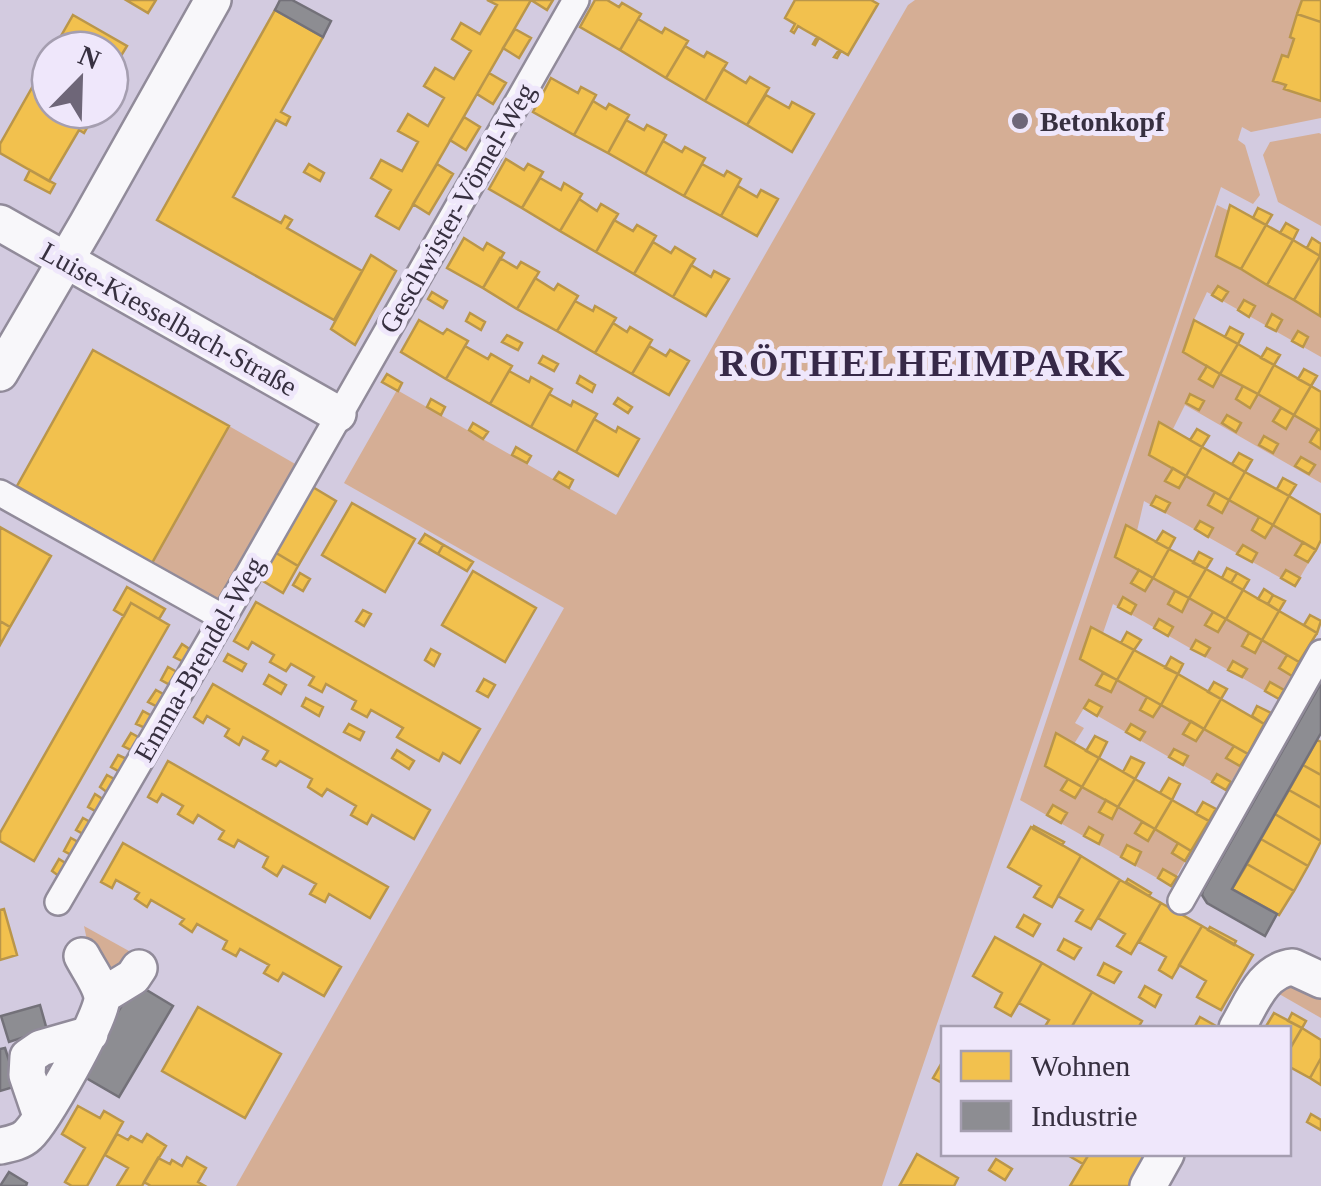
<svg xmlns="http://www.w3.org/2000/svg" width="1321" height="1186" font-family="Georgia,serif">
	<rect width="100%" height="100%" fill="#d3cbe0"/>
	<path fill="#d5ae95" d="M915,0h387l-12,37 4,2 -6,18 -7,-1 -8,25 13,4 -1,4 36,12v17l-70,14 -9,-5 -4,13 7,5 15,50 -7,9 -32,-17 -339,999h-646l328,-578 -220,-125 53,-93 219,125 292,-510z
		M1319,133l2,1v92l-43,-24 -15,-47 7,-13z
		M1217,205l12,6 -13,45 105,60v41l-114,-65 -13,28 -10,32 137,79v52l-136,-78 -12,24 -14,-6 -10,31 167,96 -21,36 -151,-85 -7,30 -11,-6 -10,31 183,106 -20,37 -166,-95 -10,29 -12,-6 -11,32 168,95 -22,36 -142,-82 -9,15 9,5 -10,16 -18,-10 -11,32 146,85 -20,35 -151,-86z
		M229,426l68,39 -77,135 -68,-37z
		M84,926l54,30 -29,19 -20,-25z
		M1285,986h11l25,11v21l-47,-27z"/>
	<path fill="#f2c14e" stroke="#ba964a" stroke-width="2.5" d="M126,0h30l-8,13z
		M487,0h44l-132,229 -23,-13 15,-26 -20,-12 10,-18 21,11 16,-29 -20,-11 10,-17 20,12 16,-28 -20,-12 11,-18 19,11 17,-28 -19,-12 9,-16 19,11 17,-29z
		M531,0h22l-6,10z
		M595,0h12l12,7 3,-4 19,11 -21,36 -40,-23z
		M795,0h76l7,4 -30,51 -7,-4 -4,7 -3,-1 5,-7 -20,-12 -4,7 -2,-1 4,-7 -14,-8 -5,-3 -4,7 -3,-2 4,-7 -10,-6z
		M1302,0h19v22l-24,-8z
		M275,10l48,27 -42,75 9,5 -4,8 -10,-5 -43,77 48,26 4,-7 7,4 -5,8 75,43 -28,49 -177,-100z
		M1297,14l24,8v79l-37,-12 2,-4 -13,-4 9,-26 6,2 6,-18 -4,-2z
		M73,15l54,31 -17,28v-24h-57z
		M638,19l24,14 3,-5 23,13 -22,37 -46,-28z
		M515,29l16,9 -12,20 -16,-10z
		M685,46l19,11 3,-5 20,11 -22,38 -39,-23z
		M50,56v54h47l-13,23 -5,-3 -30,51 -49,-28v-9z
		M723,69l23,14 4,-6 19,11 -22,37 -42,-24z
		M489,73l17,10 -13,21 -16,-10z
		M551,78l27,15 3,-6 15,8 -22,40 -41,-23z
		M766,95l23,13 3,-6 22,12 -22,38 -45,-27z
		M593,101l13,8 3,-5 20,11 -21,38 -34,-18z
		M464,117l16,10 -14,23 -16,-10z
		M626,120l18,10 3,-5 19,10 -21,39 -37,-21z
		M663,141l19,11 3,-5 20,11 -21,38 -39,-22z
		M506,159l18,11 4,-6 15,8 -21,36 -33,-19z
		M309,164l15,9 -4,8 -16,-9z
		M437,164l16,10 -24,40 -16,-10z
		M702,164l22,12 3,-5 14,8 -20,37 -37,-20z
		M30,170l25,14 -5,9 -25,-13z
		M540,178l21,12 3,-7 18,11 -22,37 -38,-23z
		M738,186l19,11 4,-7 17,9 -21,37 -36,-20z
		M579,199l18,12 4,-7 17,10 -22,38 -36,-21z
		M1230,205l36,20 -25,44 -25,-13z
		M1258,208l14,7 -6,10 -13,-7z
		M614,220l19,11 4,-6 19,11 -22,38 -38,-22z
		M1286,223l12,7 -5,10 -13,-7z
		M1266,225l27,15 -26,45 -26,-16z
		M464,238l19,12 4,-7 17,10 -21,35 -36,-20z
		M1312,238l9,6 -1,12 -13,-8z
		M1293,240l27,16 -26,44 -27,-15z
		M653,242l18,11 4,-6 20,12 -22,38 -39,-23z
		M371,255l25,16 -41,74 -24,-16z
		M1320,256l1,1 -1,59 -26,-16z
		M500,258l17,10 4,-6 18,10 -22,37 -34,-21z
		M691,265l20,12 3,-6 15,8 -23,37 -33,-19z
		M535,278l19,12 4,-6 20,12 -21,35 -40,-22z
		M1218,286l10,6 -6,9 -10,-6z
		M432,292l15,9 -4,7 -15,-9z
		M1244,300l11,6 -6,11 -11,-7z
		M575,301l18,10 2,-5 21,12 -21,35 -38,-22z
		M470,313l15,9 -4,8 -15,-9z
		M1272,314l10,6 -6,11 -10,-5z
		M419,320l24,14 4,-5 21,12 -22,38 -45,-27z
		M1194,320l44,24 -18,30 -37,-22z
		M613,323l14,9 3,-5 22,13 -20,34 -37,-21z
		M1230,327l13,7 -5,10 -13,-7z
		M1298,331l10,6 -5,10 -11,-6z
		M507,335l15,8 -4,7 -16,-8z
		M1238,344l36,21 -16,29 -38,-20z
		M465,346l23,13 3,-5 21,12 -22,38 -44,-25z
		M649,346l17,10 4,-6 19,11 -20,34 -37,-21z
		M1267,348l13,7 -6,10 -13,-7z
		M93,350l136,76 -77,137 -135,-77z
		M543,356l15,8 -4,7 -15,-8z
		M1274,365l37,21 -17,29 -36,-21z
		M1207,366l13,8 -7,13 -14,-8z
		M1304,369l13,7 -6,10 -13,-7z
		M509,371l20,11 2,-5 21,12 -21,38 -41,-23z
		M387,374l15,9 -4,8 -16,-9z
		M580,376l15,9 -3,7 -15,-9z
		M1243,386l15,8 -8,14 -14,-9z
		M1311,386l10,6v39l-27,-16z
		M549,394l22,12 2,-5 24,13 -21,38 -45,-25z
		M1190,394l14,7 -5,9 -13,-7z
		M618,398l14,9 -4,6 -14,-9z
		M431,399l14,8 -4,8 -14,-8z
		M1281,408l13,7 -8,14 -13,-8z
		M1227,415l14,8 -5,9 -14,-9z
		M594,419l22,13 2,-5 21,12 -21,37 -42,-24z
		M1159,422l43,25 -16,29 -37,-21z
		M473,423l15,9 -5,7 -14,-9z
		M1197,429l12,7 -7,11 -12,-7z
		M1318,429l3,2v18l-11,-7z
		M1264,436l14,8 -5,9 -14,-8z
		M516,447l15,9 -4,7 -15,-8z
		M1202,447l43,25 -16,28 -43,-24z
		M1239,453l13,7 -7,12 -13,-8z
		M1301,457l14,8 -6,9 -14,-8z
		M1173,468l13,8 -7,12 -14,-7z
		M559,472l14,8 -4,8 -15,-9z
		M1245,472l44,24 -16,29 -44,-25z
		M1283,478l13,7 -7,11 -12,-7z
		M311,486l25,15 -38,65 -25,-15z
		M1215,492l14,8 -7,13 -14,-8z
		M1156,496l14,7 -5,9 -14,-7z
		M1289,496l32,19v25l-5,10 -43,-25z
		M352,503l63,36 -30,53 -63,-37z
		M1259,517l14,8 -8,13 -13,-8z
		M1200,521l13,7 -5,9 -13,-8z
		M1126,525l43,24 -16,29 -38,-21z
		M0,527l51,29 -41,71 -10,-6z
		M1163,531l12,7 -6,11 -13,-7z
		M425,534l48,28 -6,9 -48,-28z
		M425,534l18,11 -5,9 -19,-11z
		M1303,542l13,8 -8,12 -13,-7z
		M1243,545l14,8 -5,9 -15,-8z
		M1169,549l37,20 -17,29 -36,-20z
		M273,551l25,15 -15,27 -25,-15z
		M1199,552l13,7 -6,10 -13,-6z
		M1227,568l10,5 -6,10 -9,-5z
		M1206,569l37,21 -17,29 -37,-21z
		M1139,570l14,8 -8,13 -14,-8z
		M1286,570l14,8 -5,8 -14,-8z
		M473,571l63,37 -31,54 -63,-37z
		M300,573l10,6 -7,12 -10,-6z
		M1237,573l12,7 -6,10 -12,-7z
		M127,587l38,22 -6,10 -28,-16 -7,13 -10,-6z
		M1264,589l9,6 -5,9 -10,-5z
		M1243,590l36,21 -17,29 -36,-21z
		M1175,591l14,7 -7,14 -14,-8z
		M1273,595l12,6 -6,10 -11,-7z
		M1123,597l13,8 -5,9 -13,-7z
		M256,602l224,127 -20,34 -17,-10 -4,8 -42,-24 6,-9 -32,-18 -4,7 -15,-8 4,-8 -30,-17 -4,8 -13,-7 5,-8 -23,-13 -5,7 -16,-9 4,-7 -22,-13 -4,7 -14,-8z
		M131,603l38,22 -135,236 -34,-20v-8z
		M363,610l8,4 -7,12 -8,-5z
		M1279,611l38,22 -18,29 -37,-22z
		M1213,612l13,7 -8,13 -13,-7z
		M1310,615l11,6 -4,12 -13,-8z
		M1159,619l14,8 -5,9 -14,-8z
		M0,621l10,6 -10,18z
		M1091,627l43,23 -17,30 -37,-21z
		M1127,632l14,8 -7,10 -13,-7z
		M1249,633l13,7 -7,13 -13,-7z
		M1196,640l14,8 -5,8 -14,-7z
		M182,644l9,6 -7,12 -10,-5z
		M431,649l9,5 -6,12 -9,-6z
		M1134,650l44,24 -17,31 -44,-25z
		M228,654l18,10 -4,7 -18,-10z
		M1287,655l12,7 -7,14 -13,-8z
		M1171,657l12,7 -5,10 -13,-6z
		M1233,661l14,8 -5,8 -14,-7z
		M168,667l9,5 -7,13 -9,-5z
		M1103,673l14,7 -6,12 -15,-7z
		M1178,674l43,25 -17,30 -43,-24z
		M269,675l17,10 -5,9 -17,-10z
		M484,679l11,6 -7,12 -11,-6z
		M1214,682l13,7 -6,10 -13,-7z
		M1270,682l14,8 -5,9 -14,-8z
		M213,684l217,126 -16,29 -42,-24 -5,9 -16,-9 5,-9 -29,-17 -5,7 -14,-9 4,-8 -32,-18 -4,5 -13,-7 5,-8 -25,-14 -4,8 -14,-9 4,-7 -22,-13 -4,7 -9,-6z
		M156,690l9,5 -7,12 -10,-5z
		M1147,697l14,8 -8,12 -13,-7z
		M306,698l17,9 -4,9 -17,-10z
		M1221,699l43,25 -16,30 -44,-25z
		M1089,700l13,7 -5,9 -13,-8z
		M1257,706l14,7 -7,11 -12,-8z
		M143,711l9,5 -7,12 -9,-4z
		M1191,721l13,8 -8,12 -13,-7z
		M349,724l15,8 -4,8 -16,-8z
		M1131,724l14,8 -5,8 -14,-8z
		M131,733l9,5 -7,13 -10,-5z
		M1056,733l43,25 -17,29 -37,-21z
		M1095,736l12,6 -8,16 -13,-7z
		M1317,740l4,2v33l-18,-10z
		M1234,746l14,8 -8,12 -14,-8z
		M1174,749l14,7 -5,9 -14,-8z
		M397,750l17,11 -5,8 -17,-11z
		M118,755l9,4 -7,13 -9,-5z
		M1131,757l13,6 -9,16 -12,-7z
		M1099,758l36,21 -17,28 -36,-20z
		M168,761l220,126 -18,31 -41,-24 -4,8 -15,-8 6,-10 -33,-18 -6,10 -14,-9 5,-10 -30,-17 -4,7 -15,-8 5,-8 -26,-16 -5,8 -15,-9 5,-8 -21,-12 -5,8 -9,-5z
		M1303,765l18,10v33l-32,-18z
		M1217,774l14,8 -5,8 -14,-8z
		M107,775l9,5 -8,13 -8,-6z
		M1169,778l11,6 -8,16 -12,-7z
		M1068,779l14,8 -7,11 -14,-8z
		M1135,779l37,21 -17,29 -37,-22z
		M1289,790l32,18v33l-46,-27z
		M95,794l9,6 -7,12 -9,-5z
		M1106,800l12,7 -6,12 -13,-7z
		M1172,800l37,21 -18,30 -36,-22z
		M1203,802l13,7 -7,12 -13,-7z
		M1053,805l14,8 -6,10 -14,-8z
		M1275,814l46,27 -13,25 -47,-27z
		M83,818l9,5 -7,12 -9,-5z
		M1142,822l13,7 -7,12 -13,-8z
		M1034,826l30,16 -2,3 -29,-16z
		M1031,827l50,29 -29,51 -18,-10 7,-11 -33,-19z
		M1089,827l14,8 -4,9 -15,-8z
		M71,838l9,5 -7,13 -9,-5z
		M1261,839l47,27 -14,25 -47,-27z
		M123,843l218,124 -17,29 -41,-23 -5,8 -14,-8 5,-8 -29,-16 -4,7 -13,-7 4,-8 -30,-17 -5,8 -12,-8 4,-5 -33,-19 -4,7 -12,-8 4,-6 -23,-13 -4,8 -11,-6z
		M1178,843l13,8 -6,10 -13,-8z
		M1127,845l14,7 -6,13 -14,-8z
		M1081,856l39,24 -29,49 -15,-8 7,-11 -25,-14z
		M59,859l8,5 -7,13 -8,-6z
		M1247,864l47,27 -15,24 -47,-26z
		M1163,869l14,8 -6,9 -13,-8z
		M1128,879l23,14 -2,3 -23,-14z
		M1120,880l41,23 -30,51 -14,-8 8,-12 -27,-16z
		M1161,903l41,23 -30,52 -13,-8 7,-13 -27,-15z
		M4,909l13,46 -17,5v-50z
		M1024,915l16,9 -7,12 -16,-9z
		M1202,926l51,29 -32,55 -24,-13 9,-16 -27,-16z
		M1210,927l26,14 -2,4 -26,-15z
		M995,937l47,26 -31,53 -16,-9 7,-14 -29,-17z
		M1064,939l17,9 -7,11 -16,-9z
		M1042,963l50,29 -21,36h-27l5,-8 -30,-17z
		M1104,963l17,9 -7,11 -16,-8z
		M1145,986l16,9 -6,12 -16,-10z
		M1092,992l50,29 -4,7h-67z
		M198,1007l83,47 -36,64 -83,-47z
		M1274,1013l28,15 -14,24v-24h-23z
		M1292,1013l14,8 -4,7 -14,-7z
		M1200,1017l16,9 -2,2h-20z
		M1302,1028l19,12v18l-11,20 -22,-12v-14z
		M1321,1058v27l-11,-7z
		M944,1059v25l-11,-6z
		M78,1106l22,12 4,-7 19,11 -36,64h-15l-7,-4 20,-34 -23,-14z
		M1311,1114l10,6v10l-14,-8z
		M117,1134l11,6 3,-4 11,6 5,-8 19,12 -24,40h-25l11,-18 -23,-13z
		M917,1154l41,24 -4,8 -54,-1z
		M1066,1154h23l-6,10z
		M1089,1154h49l7,4 -16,28h-59z
		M187,1157l19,11 -8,14 7,4h-54l-7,-4 14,-24 12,6 2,-4 10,6z
		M996,1159l16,10 -7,11 -16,-10z"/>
	<path fill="#8d8d92" stroke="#737179" stroke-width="2.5" d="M280,0h12l39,21 -8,16 -48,-27z
		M1321,683v50l-89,156 45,25 -12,22 -58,-33 -5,-8 1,-4z
		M135,983l38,23 -54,91 -38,-22z
		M40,1005l7,25 -38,12 -8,-26z
		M5,1048l12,38 -17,5v-42z
		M9,1172l18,11 -1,3h-26z"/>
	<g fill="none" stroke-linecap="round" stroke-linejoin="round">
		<g stroke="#918b9a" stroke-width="30">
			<path id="pedestrian" d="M0,493l222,124
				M1181,901l140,-248
				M58,902l189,-325 329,-577"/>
		</g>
		<g stroke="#918b9a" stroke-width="40">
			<path id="minor" d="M0,223l338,191
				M0,373l87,-149 126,-224
				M102,996l31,-19 6,-9
				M1237,1028c14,-23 25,-58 56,-61l28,13
				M41,1116l-14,-41 1,-18 13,-9 49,-14
				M0,1146c10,-2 21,-4 28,-11 15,-14 75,-119 74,-137 -1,-13 -14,-30 -20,-42
				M1148,1186l18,-32"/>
		</g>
		<use href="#pedestrian" stroke="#f8f7fa" stroke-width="25"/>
		<use href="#minor" stroke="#f8f7fa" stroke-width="35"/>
	</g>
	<circle fill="#6e6678" stroke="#efe7fb" stroke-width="4" cx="1020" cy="121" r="10"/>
	<g text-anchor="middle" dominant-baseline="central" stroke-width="10" stroke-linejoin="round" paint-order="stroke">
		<g font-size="28" font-weight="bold" fill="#373040" stroke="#efe7fb" text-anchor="start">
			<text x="1040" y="121">Betonkopf</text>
		</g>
		<g font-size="28" fill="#373040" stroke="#efe7fb">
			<text transform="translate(457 208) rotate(-60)">Geschwister-Vömel-Weg</text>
			<text transform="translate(169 319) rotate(29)">Luise-Kiesselbach-Straße</text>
			<text transform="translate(199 659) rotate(-60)">Emma-Brendel-Weg</text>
		</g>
		<g font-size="38" font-weight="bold" letter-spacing="2.5" fill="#372948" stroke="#efe7fb">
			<text x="923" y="363">RÖTHELHEIMPARK</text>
		</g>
	</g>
	<rect x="941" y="1026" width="350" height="130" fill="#efe7fb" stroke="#a59eb0" stroke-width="2.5"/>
	<rect x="961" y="1051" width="50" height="30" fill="#f2c14e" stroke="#a59eb0" stroke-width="2.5"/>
	<text x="1031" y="1076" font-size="30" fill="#373040">Wohnen</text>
	<rect x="961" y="1101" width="50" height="30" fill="#8d8d92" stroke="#a59eb0" stroke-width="2.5"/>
	<text x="1031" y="1126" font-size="30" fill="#373040">Industrie</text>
	<g transform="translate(80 80) rotate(23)"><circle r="48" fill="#efe7fb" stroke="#a59eb0" stroke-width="2.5"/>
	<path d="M0-8L18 38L0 25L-18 38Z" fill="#6e6678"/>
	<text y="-15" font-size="28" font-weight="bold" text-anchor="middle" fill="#373040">N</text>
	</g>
</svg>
